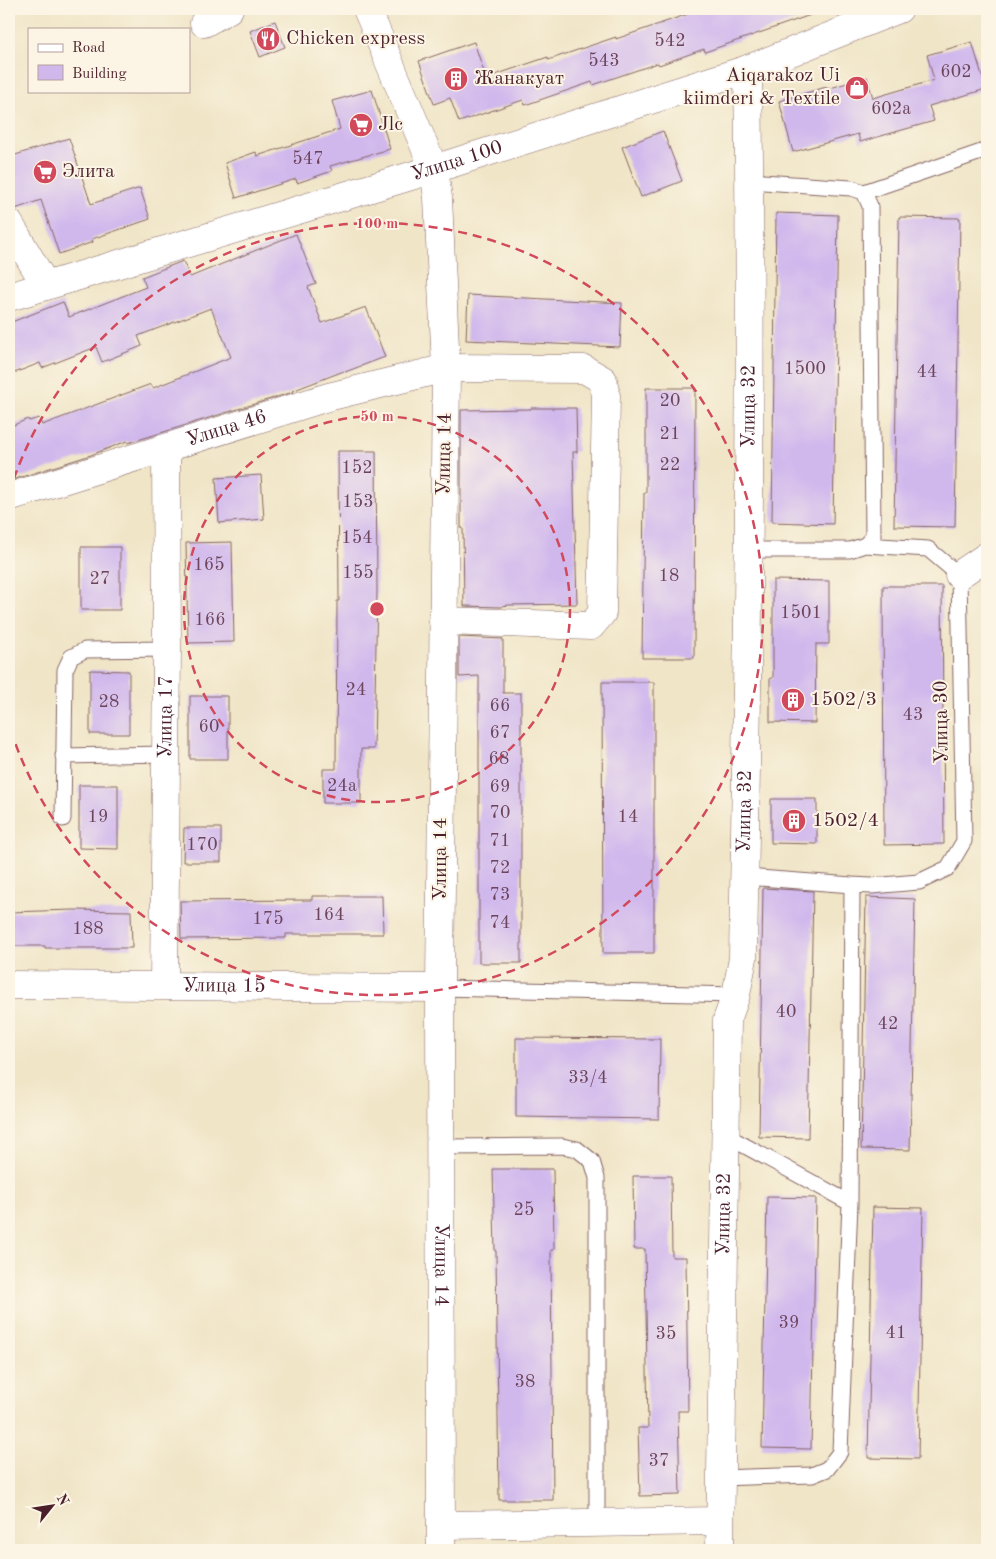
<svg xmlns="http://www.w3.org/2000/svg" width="996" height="1559" font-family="'Old Standard TT',serif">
	<rect width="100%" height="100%" fill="#fcf5e5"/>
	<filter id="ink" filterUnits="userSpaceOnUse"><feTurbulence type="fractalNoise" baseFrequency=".02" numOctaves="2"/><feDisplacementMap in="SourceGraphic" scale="10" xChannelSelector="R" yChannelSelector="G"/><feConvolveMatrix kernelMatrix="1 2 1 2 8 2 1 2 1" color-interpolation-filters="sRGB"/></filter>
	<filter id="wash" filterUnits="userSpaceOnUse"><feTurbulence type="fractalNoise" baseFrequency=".0096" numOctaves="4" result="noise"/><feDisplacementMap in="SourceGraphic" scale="20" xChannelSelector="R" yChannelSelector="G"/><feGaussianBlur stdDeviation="1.12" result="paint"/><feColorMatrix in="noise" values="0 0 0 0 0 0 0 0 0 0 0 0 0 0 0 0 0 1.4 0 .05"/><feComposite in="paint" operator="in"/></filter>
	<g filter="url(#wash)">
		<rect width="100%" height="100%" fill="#f0e5c7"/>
		<g id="blocks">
			<path fill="#d0b8ed" d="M689,9h130v3l-114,40 -1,-3 -45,16 -1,-2 -65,22 -1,-3 -67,23 -2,-5 -64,22 -9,-24 -16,6 -15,-43 55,-19 12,36 62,-21v3l68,-23v2l75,-26z
				M275,21l10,26 -25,10 -10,-26z
				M972,42l14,47 -57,17 5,15 -74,21 -2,-8 -65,18 -14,-51 47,-14 1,2 40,-12 6,21 61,-18 -7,-25z
				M372,90l18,59 -60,17 2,5 -35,12 -1,-4 -60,19 -11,-35 31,-11 1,4 83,-27 -8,-28z
				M663,131l19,50 -41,16 -19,-50z
				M69,138l22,66 49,-16 10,31 -58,20 1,3 -34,12 -18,-54 -26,9 -6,-19v-33z
				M776,213l62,2 -5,309 -61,-2z
				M899,217l61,1 -5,309 -61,-1z
				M296,234l20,50 -8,3 14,36 44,-16 19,50 -40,15 -1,-1 -52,20 1,1 -165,51 -1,-2 -36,14 -82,26v-54l19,-8 1,2 10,-3 3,7 109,-41 2,4 78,-31 -20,-49 -73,28 4,10 -40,16 -6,-15 -54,21 -2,-5 -31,12v-52l54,-21 6,15 77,-30 -4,-10 41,-16 7,16z
				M468,295l154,8 -2,44 -154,-7z
				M646,388h49l-1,270h-52l2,-165h2z
				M531,408h45l1,44h-4l4,152 -68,1 -7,1v1l-38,-1 -1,-78h-2v-118l70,-1z
				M338,451h38l1,139 -3,159h-13v54h-38v-34h13l1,-168h2z
				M261,475l3,44 -45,4 -3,-45z
				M232,542l2,100 -46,1 -2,-100z
				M81,547h39v63h-39z
				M773,580l56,1v63h-13l-1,79 -45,-1v-44h3z
				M883,586h59l2,258 -60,1z
				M459,637l44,2v54h18v270h-42v-287l-20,1z
				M90,670l39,1v63h-39z
				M602,682h52v271h-51z
				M190,696h38v63h-38z
				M79,785h39v64l-39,-1z
				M771,799h46v45l-46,-1z
				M184,828h37v34h-38z
				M763,888l50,3 -5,247 -49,-1z
				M312,896h70l1,38h-97v4l-105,1 -1,-38 132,-1z
				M866,897l49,2 -5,251 -49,-1z
				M73,910l58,1 1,37h-87v-2h-36v-34z
				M516,1038l144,1 -1,80 -143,-2z
				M493,1169h60l1,81h-3l2,250h-54l-3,-249h-1z
				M633,1176h38l1,81h14l2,154h-10l2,84 -40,1 -2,-68h10l-3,-179h-11z
				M767,1197l49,1 -5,251 -49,-1z
				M873,1207l50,1 -5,251 -50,-1z"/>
		</g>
	</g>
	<g filter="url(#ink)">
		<use href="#blocks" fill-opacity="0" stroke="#846462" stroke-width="1"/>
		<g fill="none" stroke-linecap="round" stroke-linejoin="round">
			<g stroke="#846462" stroke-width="17">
				<path id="service" d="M864,192l123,-42
					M749,550h101l15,-5 8,-8 -3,-331 -6,-14 -13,-4 -101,-7
					M63,756l103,-2
					M63,819l2,-149 6,-13 14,-7 82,-1
					M852,885l19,1 48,-4 29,-14 16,-27 -5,-266 -31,-26 -63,-4
					M440,988l296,7
					M725,1135l125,68
					M440,1147l122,-1 15,3 15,12 5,17v345
					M720,1478l92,-3 15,-6 13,-17 10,-249 2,-318 -107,-8"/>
			</g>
			<g stroke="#846462" stroke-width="29">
				<g id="minor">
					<path id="s1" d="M367,9l67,160 4,29 8,170 -6,620 1,562"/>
					<path d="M204,23l25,-14"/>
					<path d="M9,223l37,63"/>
					<path id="s2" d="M9,297l425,-128 314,-100 151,-60"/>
					<path id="s3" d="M9,497l319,-100 118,-29 138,1 19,11 3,16 -4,217 -11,13 -148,-5"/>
					<path d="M959,575l28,-19"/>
					<path id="s4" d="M9,985l431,3"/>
					<path id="s5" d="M164,985l3,-336 -1,-200"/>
					<path d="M442,1525l278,-4"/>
					<path id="s6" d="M720,1550l7,-530 9,-25 7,-37c5,-297 9,-593 5,-889"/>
				</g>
			</g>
			<use href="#service" stroke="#fff" stroke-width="15"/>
			<use href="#minor" stroke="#fff" stroke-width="28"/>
		</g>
	</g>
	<g fill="none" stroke="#d1495b" stroke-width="2.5" stroke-dasharray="9 6">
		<circle cx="377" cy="609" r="193"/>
		<path d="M9 493A386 386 0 1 1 9 725"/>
	</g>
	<defs>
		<g id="restaurant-disc" transform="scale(1.25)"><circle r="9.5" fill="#d1495b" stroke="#fcf5e5"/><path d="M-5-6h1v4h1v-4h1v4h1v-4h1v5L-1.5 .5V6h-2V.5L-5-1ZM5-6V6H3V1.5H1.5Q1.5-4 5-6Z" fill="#fff"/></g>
		<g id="building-disc" transform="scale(1.25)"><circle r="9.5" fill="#d1495b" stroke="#fcf5e5"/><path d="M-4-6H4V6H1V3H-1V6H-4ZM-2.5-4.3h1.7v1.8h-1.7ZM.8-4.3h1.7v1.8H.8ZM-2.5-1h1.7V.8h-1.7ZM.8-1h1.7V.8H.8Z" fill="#fff"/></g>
		<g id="shop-disc" transform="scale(1.25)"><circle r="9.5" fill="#d1495b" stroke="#fcf5e5"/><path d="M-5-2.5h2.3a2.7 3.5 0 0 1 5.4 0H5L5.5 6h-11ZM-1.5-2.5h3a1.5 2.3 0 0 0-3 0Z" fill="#fff"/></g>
		<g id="supermarket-disc" transform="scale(1.25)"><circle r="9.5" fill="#d1495b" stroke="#fcf5e5"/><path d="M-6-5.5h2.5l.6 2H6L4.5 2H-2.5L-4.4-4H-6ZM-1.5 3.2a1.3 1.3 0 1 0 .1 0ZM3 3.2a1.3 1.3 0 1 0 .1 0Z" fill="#fff"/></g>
	</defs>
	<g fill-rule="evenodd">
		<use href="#restaurant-disc" x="268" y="39"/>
		<use href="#building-disc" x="456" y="79"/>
		<use href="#shop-disc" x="857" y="88"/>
		<use href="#supermarket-disc" x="361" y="125"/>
		<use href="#supermarket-disc" x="45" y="172"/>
		<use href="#building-disc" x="793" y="700"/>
		<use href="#building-disc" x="794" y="821"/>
	</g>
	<g text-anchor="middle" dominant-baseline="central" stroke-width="4" stroke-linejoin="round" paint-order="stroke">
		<g font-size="18" fill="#6c455c">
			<text x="670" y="41">542</text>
			<text x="604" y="61">543</text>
			<text x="956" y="72">602</text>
			<text x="891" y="109">602а</text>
			<text x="308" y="159">547</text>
			<text x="805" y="369">1500</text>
			<text x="927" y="372">44</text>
			<text x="670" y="401">20</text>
			<text x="670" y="434">21</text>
			<text x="670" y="465">22</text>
			<text x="357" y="468">152</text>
			<text x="358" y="502">153</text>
			<text x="357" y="538">154</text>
			<text x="209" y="565">165</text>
			<text x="358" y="573">155</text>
			<text x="669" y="576">18</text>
			<text x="100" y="579">27</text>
			<text x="801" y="613">1501</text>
			<text x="210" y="620">166</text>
			<text x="356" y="690">24</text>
			<text x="109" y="702">28</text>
			<text x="500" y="706">66</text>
			<text x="913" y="715">43</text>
			<text x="209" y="727">60</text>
			<text x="500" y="733">67</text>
			<text x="499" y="759">68</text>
			<text x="342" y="786">24а</text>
			<text x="500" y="787">69</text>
			<text x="500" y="813">70</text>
			<text x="98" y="817">19</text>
			<text x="628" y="817">14</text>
			<text x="500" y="841">71</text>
			<text x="202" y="845">170</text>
			<text x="500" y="868">72</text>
			<text x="500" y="895">73</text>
			<text x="329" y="915">164</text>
			<text x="268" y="919">175</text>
			<text x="500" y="923">74</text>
			<text x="88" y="929">188</text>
			<text x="786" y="1012">40</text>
			<text x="888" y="1024">42</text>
			<text x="588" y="1078">33/4</text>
			<text x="524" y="1210">25</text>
			<text x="789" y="1323">39</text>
			<text x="896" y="1333">41</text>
			<text x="666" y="1334">35</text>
			<text x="525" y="1382">38</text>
			<text x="659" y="1461">37</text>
		</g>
		<g font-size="20" fill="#4a1f2b" stroke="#fcf5e5" text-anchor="start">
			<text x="286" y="39">Chicken express</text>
			<text x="840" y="76" text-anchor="end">Aiqarakoz Ui<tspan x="840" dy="23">kiimderi &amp; Textile</tspan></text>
			<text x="474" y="79">Жанакуат</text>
			<text x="378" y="125">Jlc</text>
			<text x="62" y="172">Элита</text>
			<text x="810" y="700">1502/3</text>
			<text x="812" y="821">1502/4</text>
		</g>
		<g font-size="20" fill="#4a1f2b" stroke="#fcf5e5">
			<text stroke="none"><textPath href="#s2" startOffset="468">Улица 100</textPath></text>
			<text stroke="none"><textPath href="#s6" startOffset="1146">Улица 32</textPath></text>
			<text stroke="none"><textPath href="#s3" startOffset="228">Улица 46</textPath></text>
			<text transform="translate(445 454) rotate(-89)">Улица 14</text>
			<text stroke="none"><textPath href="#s5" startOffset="268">Улица 17</textPath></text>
			<text transform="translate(942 722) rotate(-91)">Улица 30</text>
			<text stroke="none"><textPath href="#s6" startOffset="741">Улица 32</textPath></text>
			<text transform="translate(441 859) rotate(-90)">Улица 14</text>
			<text stroke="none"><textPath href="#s4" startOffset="215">Улица 15</textPath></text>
			<text stroke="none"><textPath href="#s6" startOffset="336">Улица 32</textPath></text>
			<text stroke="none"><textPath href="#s1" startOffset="1270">Улица 14</textPath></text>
		</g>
	</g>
	<circle cx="377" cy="609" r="8" fill="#d1495b" stroke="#fcf5e5" stroke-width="2.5"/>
	<g font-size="15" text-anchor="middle" font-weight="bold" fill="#d1495b" stroke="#fcf5e5" stroke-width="4" stroke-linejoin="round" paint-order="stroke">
		<text x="377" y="228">100 m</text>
		<text x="377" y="421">50 m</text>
	</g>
	<rect width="996" height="1559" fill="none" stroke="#fcf5e5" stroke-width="30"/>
	<rect x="28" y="28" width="162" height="65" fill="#fcf5e5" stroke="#b59f9b"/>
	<rect x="38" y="44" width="25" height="8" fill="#ffffff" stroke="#b59f9b"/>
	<text x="72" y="52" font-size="15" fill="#4a1f2b">Road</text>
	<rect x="38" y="65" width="25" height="15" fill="#d0b8ed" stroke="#b59f9b"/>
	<text x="72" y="78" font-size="15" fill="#4a1f2b">Building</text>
	<g transform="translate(52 1506) rotate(60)" stroke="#fcf5e5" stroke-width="4" paint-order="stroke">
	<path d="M0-4L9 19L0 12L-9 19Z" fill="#4a1f2b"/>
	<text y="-8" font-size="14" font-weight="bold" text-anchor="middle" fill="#4a1f2b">N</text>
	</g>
</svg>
